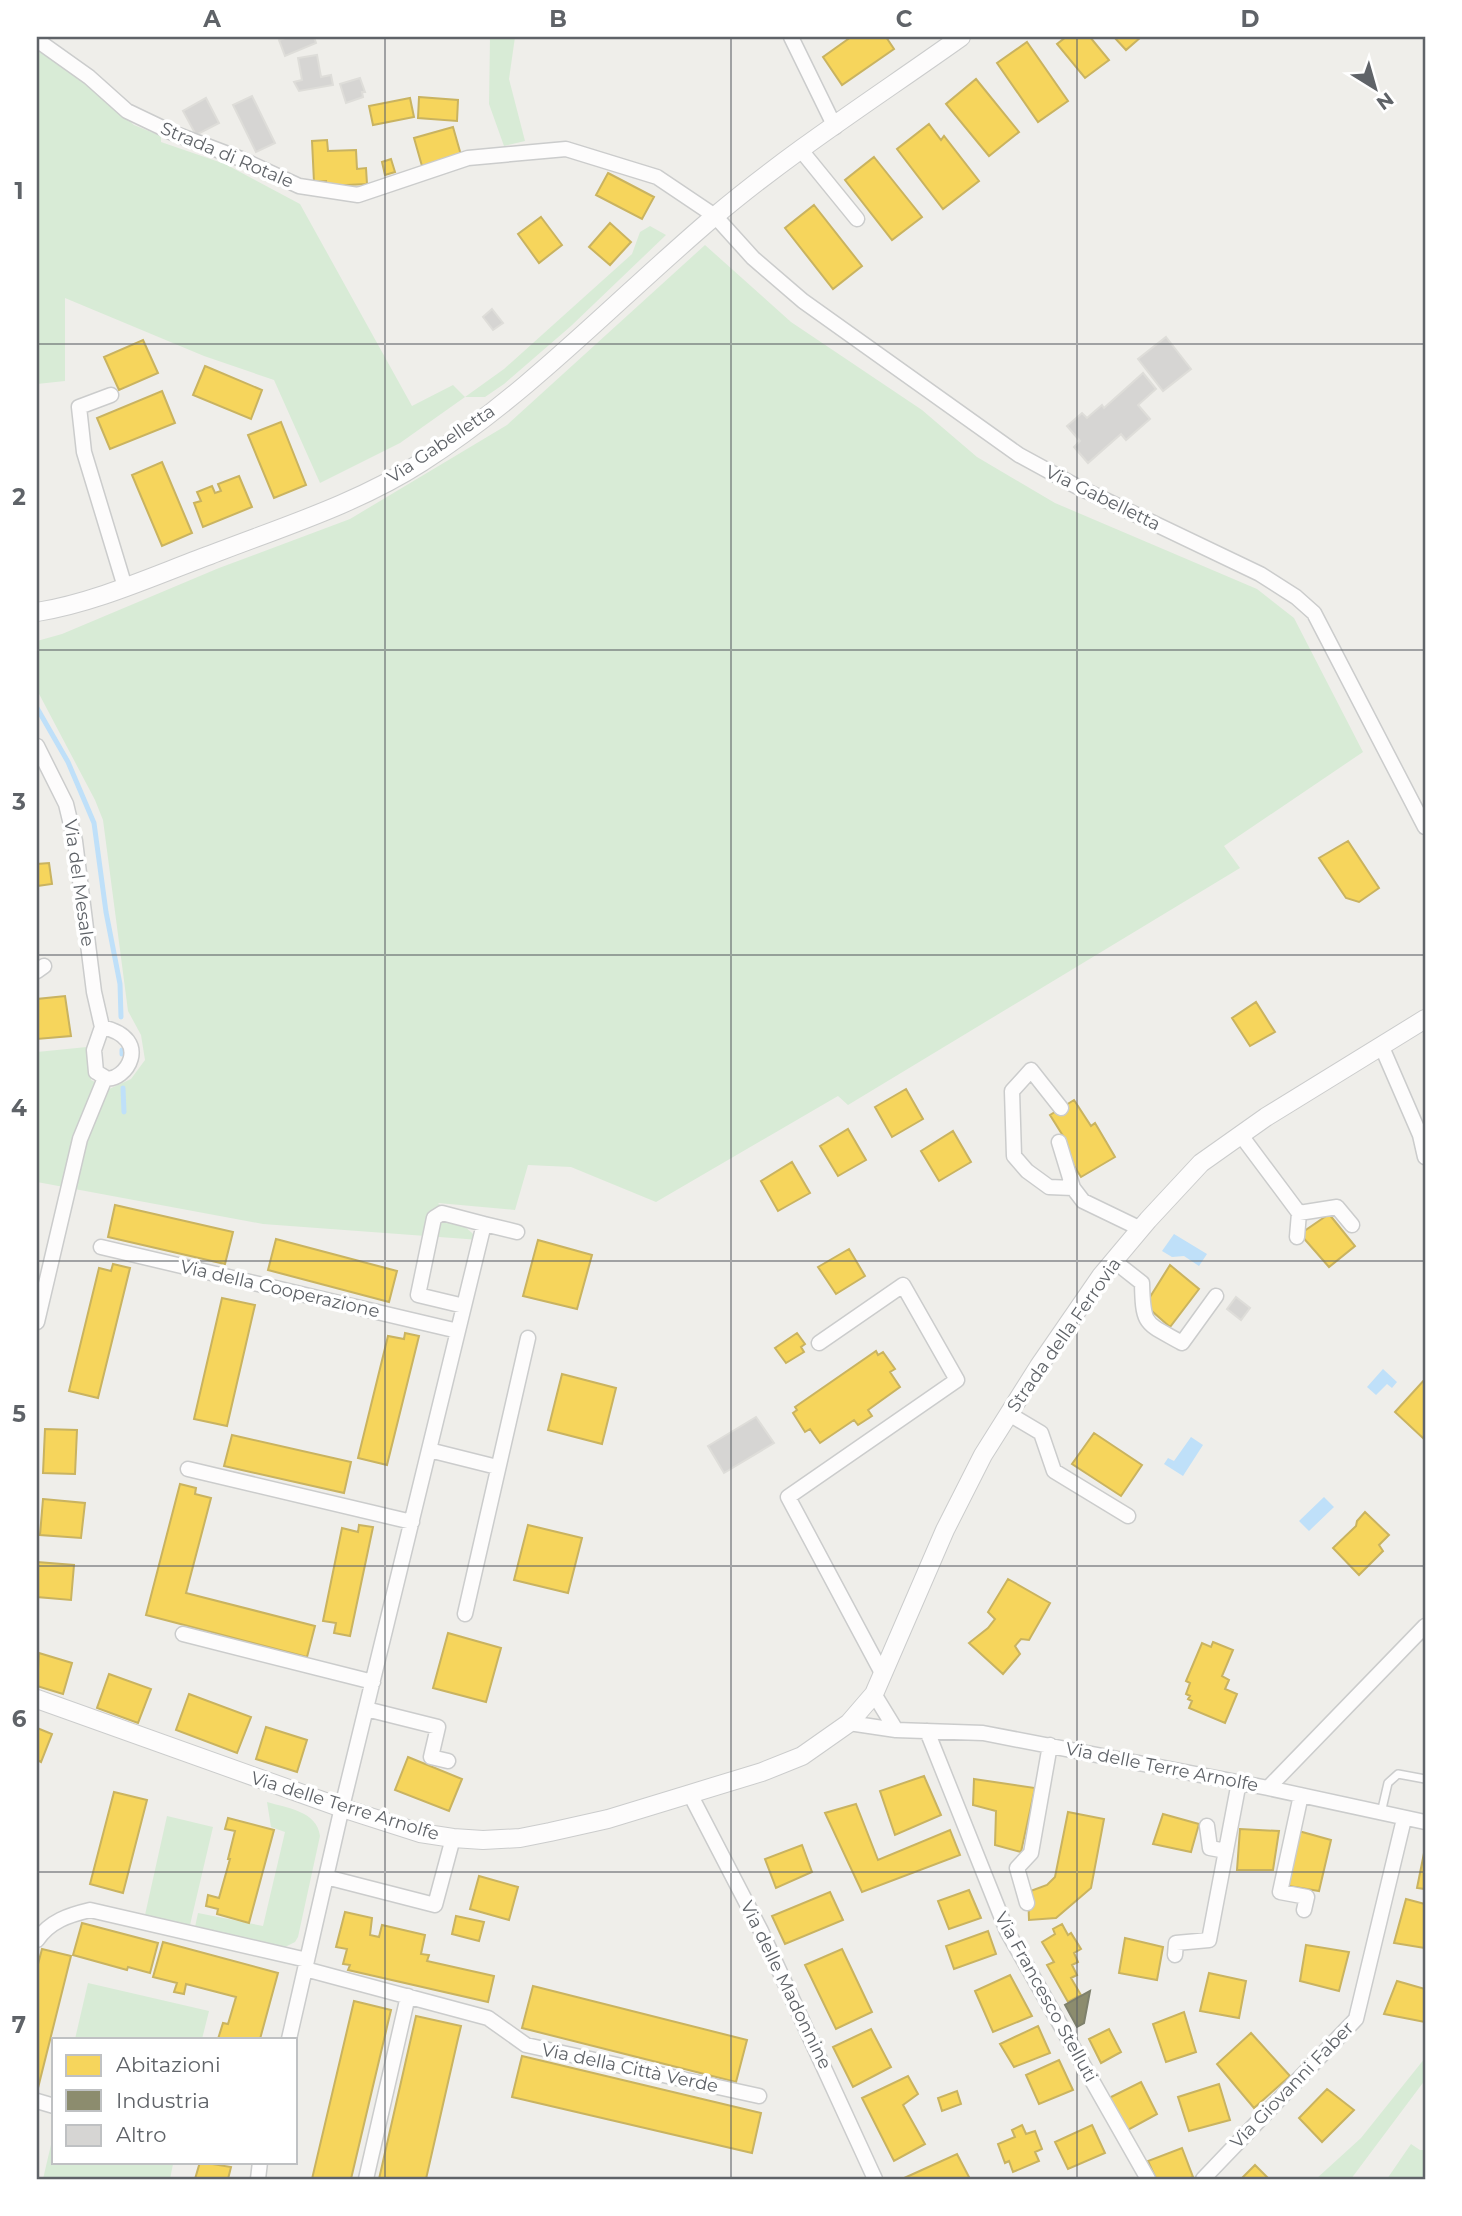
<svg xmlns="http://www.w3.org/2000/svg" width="1462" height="2216" font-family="Montserrat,sans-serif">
	<rect width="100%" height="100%" fill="#efeeea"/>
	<path fill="#d8ebd6" d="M490,37h25l-6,42 16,62 -21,5 -15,-42z
		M37,47l69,52 28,26 27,11v6l64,22 75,40 112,202 41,-21 12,12 39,-28 128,-115 8,-22 10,-6 16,9 -95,91 -67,58 -19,13h-20l-65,46 -80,40 -46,-103 -70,-24 -139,-58v83l-28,3z
		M705,245l86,77 131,88 55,47 78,46 202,86 37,29 69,134 -139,94 16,22 -392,237 -10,-9 -182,106 -85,-35 -43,-2 -13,45 -77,-7 42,37 -217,-16 -226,-42v-130l50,-5 4,33 18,9 22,-10 14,-19 -4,-25 -13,-24 -25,-191 -8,-20 -58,-110v-49l25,-7 157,-66 131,-49 157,-94z
		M267,1802c20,6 50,9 53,34l-22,101 -3,5 -10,5 -90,-20 3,-14 65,13 22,-94 -14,-5z
		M167,1816l46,11 -23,98 -45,-10z
		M88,1983l121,28 -7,28h-127z
		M1425,2058v22l-74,99h-35l45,-41z
		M53,2136l1,26h108l11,2 -3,15h-127z
		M1411,2144l9,6h5v29h-38z"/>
	<path fill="#bfe0f9" d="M1174,1234l33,20 -8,12 -15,-10 -12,1 -10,-6z
		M1383,1369l14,13 -5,6 -5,-4 -11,11 -9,-8z
		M1191,1437l12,8 -20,31 -19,-12 4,-6 6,3z
		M1324,1497l10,10 -25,24 -10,-10z"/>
	<path fill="#f6d55c" stroke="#c9b360" stroke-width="2" d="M851,37h35l8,12 -52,36 -19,-28z
		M1066,37h24l19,23 -24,18 -28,-34z
		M1114,37h27l-15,13z
		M1027,42l41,59 -30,21 -41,-59z
		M976,79l43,53 -30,24 -43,-52z
		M419,97l39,3 -1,21 -39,-3z
		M410,98l4,19 -41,8 -4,-19z
		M929,124l12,16 3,-4 35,45 -36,28 -46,-60z
		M453,127l8,28 -39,11 -8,-28z
		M327,140l1,11 28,-1 1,19 9,-1 1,16 -41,2v-5l-12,1 -2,-41z
		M874,157l48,60 -30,23 -47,-60z
		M391,159l4,13 -10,3 -3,-13z
		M608,173l46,24 -12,22 -46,-24z
		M814,205l48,61 -29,23 -48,-61z
		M541,217l21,28 -23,18 -21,-29z
		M610,223l21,19 -21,23 -21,-18z
		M143,340l15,33 -39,17 -15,-33z
		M205,366l57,24 -11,29 -58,-24z
		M162,391l13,32 -65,26 -13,-31z
		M281,422l25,63 -32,13 -26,-63z
		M162,462l30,71 -30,13 -30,-71z
		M239,476l13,31 -49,20 -9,-24 7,-2 -4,-9 15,-6 3,7 6,-2 -3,-7z
		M1348,841l31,47 -20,14 -13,-4 -27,-40z
		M49,863l3,21 -15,2v-22z
		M65,996l6,40 -34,3v-40z
		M1256,1002l19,30 -25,14 -18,-28z
		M906,1089l17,30 -31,18 -17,-30z
		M1074,1100l17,26 4,-3 20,34 -34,20 -22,-35 6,-3 -15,-24z
		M848,1129l18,31 -28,16 -18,-30z
		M953,1131l18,31 -32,19 -18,-30z
		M792,1162l18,31 -32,18 -17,-30z
		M115,1205l118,27 -8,32 -117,-27z
		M1329,1214l26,32 -26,21 -29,-33z
		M276,1239l121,32 -8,31 -121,-32z
		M538,1240l54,15 -15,54 -54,-13z
		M849,1249l16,27 -29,18 -18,-27z
		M113,1264l17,4 -32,130 -29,-7 30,-123 12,3z
		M1170,1265l29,24 -29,38 -25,-22z
		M222,1298l33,7 -28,121 -33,-7z
		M405,1333l14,3 -32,129 -29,-7 30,-122 16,3z
		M797,1333l8,11 -4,3 3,5 -18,11 -11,-15z
		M876,1351l2,4 5,-3 12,17 -5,3 10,15 -32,23 4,6 -14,9 -4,-5 -34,23 -10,-14 -5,3 -12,-19 4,-3 -2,-3z
		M562,1374l54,14 -14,56 -54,-14z
		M1425,1379v61l-30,-28z
		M45,1429l32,1 -2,44 -32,-1z
		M1094,1433l48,32 -21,31 -49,-32z
		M232,1435l119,27 -7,31 -120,-27z
		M180,1484l16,4 -1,6 16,4 -25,95 129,33 -8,31 -161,-42z
		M43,1499l42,4 -4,35 -41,-3z
		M1365,1512l24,23 -10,10 4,6 -24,24 -26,-27 23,-22 1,-5z
		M359,1525l14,2 -23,109 -16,-3 2,-10 -13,-2 19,-93 16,4z
		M528,1525l54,13 -14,55 -54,-13z
		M37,1562l37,3 -3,35 -34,-3z
		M1008,1579l42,24 -21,37 -8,-1 -6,7 5,8 -17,20 -34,-31 19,-15 7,-9 -7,-7z
		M448,1633l53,15 -15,54 -53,-14z
		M1213,1642l20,8 -11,26 7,4 -4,9 12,5 -12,29 -36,-15 3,-7 -4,-2 2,-3 -4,-2 4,-11 -4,-2 16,-38 9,4z
		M39,1653l33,10 -9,31 -26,-8z
		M109,1674l42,15 -13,34 -41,-15z
		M189,1694l62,23 -14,36 -61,-23z
		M266,1727l41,13 -10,32 -41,-13z
		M37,1728l15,6 -11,28 -4,-2z
		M408,1757l54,22 -13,32 -54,-21z
		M924,1776l17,39 -46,20 -15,-44z
		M974,1779l61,9 -14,64 -26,-7 1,-34 -23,-6z
		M114,1792l33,8 -24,93 -33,-9z
		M856,1804l22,56 72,-30 10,25 -98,37 -37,-79z
		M1068,1812l36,7 -13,69 -35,30 -27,2 -1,-28 19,-7 8,-8z
		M1163,1814l36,10 -8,28 -38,-8z
		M228,1818l46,12 -25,93 -32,-9 1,-5 -12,-3 2,-11 11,3 11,-39h-2l7,-28 -10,-2z
		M1240,1829l39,2 -6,39h-36z
		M1295,1830l36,10 -12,51 -36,-6z
		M802,1845l10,27 -36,16 -11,-29z
		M1424,1853l1,1v35l-8,-1z
		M479,1876l39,11 -9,33 -39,-11z
		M969,1890l12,28 -32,11 -11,-28z
		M830,1892l13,28 -58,24 -13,-28z
		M1406,1899l19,5v44l-31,-5z
		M345,1912l27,6 -2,17 9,2 3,-12 43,10 -4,19 8,1 -2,6 67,15 -6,26 -140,-32 2,-5 -7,-1 4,-15 -11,-2z
		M456,1916l28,6 -5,19 -27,-7z
		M82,1923l76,20 -8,30 -22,-6 -1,3 -54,-15z
		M1062,1924l6,11 3,-2 10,16 -7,4 4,9 -6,3 5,10 -6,3 10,17 -13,7 -21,-37 7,-3 -12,-20 13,-8 -2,-5z
		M988,1931l8,23 -42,15 -8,-23z
		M1125,1938l38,9 -6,33 -38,-7z
		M163,1942l115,31 -18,66h-42l5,-16 5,1 8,-27 -50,-13 -2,10 -10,-2 3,-9 -24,-6z
		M1306,1945l43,7 -10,39 -39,-10z
		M42,1949l29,7 -33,132 -1,-120z
		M842,1949l30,63 -36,17 -31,-64z
		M1209,1973l37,8 -7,37 -39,-7z
		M1010,1975l22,41 -39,16 -18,-41z
		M1397,1981l28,8v33l-41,-8z
		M533,1986l214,54 -11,42 -214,-54z
		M354,2001l37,9 -40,169h-39z
		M1184,2012l12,40 -30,10 -13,-38z
		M416,2016l45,10 -4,17 -31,136h-47z
		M1038,2026l12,27 -36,14 -14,-23z
		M871,2029l20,38 -38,20 -20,-40z
		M1109,2029l12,23 -20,11 -12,-24z
		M1251,2033l39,43 -36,32 -37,-44z
		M522,2056l239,57 -9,40 -240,-56z
		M1059,2060l14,30 -34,14 -13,-29z
		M908,2076l10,18 -15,11 22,39 -31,17 -32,-63z
		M1141,2082l16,32 -31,17 -19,-32z
		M1219,2084l11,36 -41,11 -11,-34z
		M1327,2089l27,21 -32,32 -23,-24z
		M957,2091l4,13 -19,7 -4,-13z
		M1022,2125l4,9 9,-3 7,18 -7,3 4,9 -26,11 -4,-11 -4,2 -7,-19 17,-7 -3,-7z
		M1092,2125l13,28 -37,16 -13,-27z
		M1182,2148l11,29 -5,2h-32l-8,-18z
		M957,2154l13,25h-68z
		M200,2162l31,5 -3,12h-33z
		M1255,2165l14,14h-28z"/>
	<path fill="#8c8c6e" stroke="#7e806c" stroke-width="2" d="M1090,1991l-6,32 -7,4 -12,-22z"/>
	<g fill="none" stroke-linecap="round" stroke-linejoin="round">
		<path stroke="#bfe0f9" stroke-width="5" d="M37,708l31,54 26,61 12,89 14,72 1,33
			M122,1050v4
			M123,1088l1,24"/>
	</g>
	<path fill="#d6d5d3" stroke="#deddd9" stroke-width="2" d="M288,37h26l2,6 -31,13 -6,-16z
		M317,55l4,22 10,-2 2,10 -34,6 -5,-9 8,-2 -4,-22z
		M360,78l5,14h-3l1,5 -17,6 -6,-19z
		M252,96l23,47 -19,9 -23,-47z
		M206,98l13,25 -23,12 -13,-24z
		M492,309l11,14 -10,7 -10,-13z
		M1166,337l25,32 -28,22 -25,-32z
		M1143,373l13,16 -18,16 12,14 -24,21 -5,-6 -33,29 -14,-16 6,-6 -13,-15 15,-13 5,5 15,-13 2,3z
		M1236,1297l14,11 -9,12 -14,-11z
		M756,1417l18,26 -50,30 -16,-27z"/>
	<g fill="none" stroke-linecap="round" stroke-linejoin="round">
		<g stroke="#cbcccc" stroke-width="10">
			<path id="service" d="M1381,1813l7,-30 10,-9 27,5"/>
		</g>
		<g stroke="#cbcccc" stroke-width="17">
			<path id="minor" d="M791,37l44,90
				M37,40l52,37 38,34 46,22 68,26 58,27 59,9 110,-37 98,-9 91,28 58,39 38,42 50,43 216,154 57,31 184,88 36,23 18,16 111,214
				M800,149l57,70
				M111,395l-32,12 5,45 41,135
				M37,746l29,58 9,37 19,151 8,35 -8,23 2,22c2,1 8,5 10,6 18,5 49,-39 -4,-51
				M37,971l7,-5
				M1381,1045l39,90 5,22
				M1061,1108l-30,-38 -19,21 2,65 13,15 22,16 24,1 10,13 58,28
				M1240,1134l59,79 38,-6 15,18
				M1059,1142l14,46
				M484,1224l33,8
				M1297,1237l2,-24
				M101,1247l357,84
				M1114,1261l28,22c1,44 3,39 40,60l34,-47
				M37,1322l43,-183 25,-61
				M819,1343l84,-58 54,95 -169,117 94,176
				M1009,1414l32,19 13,38 74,45
				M429,1450l68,17
				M188,1469l224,53
				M465,1614l63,-276
				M183,1634l190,48
				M874,1694l22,36
				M366,1709l72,18 -7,30 17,4
				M849,1723l47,7 87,3 285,55 157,34
				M927,1731l80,200 141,248
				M1268,1788l157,-162
				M690,1794l71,137 114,248
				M1301,1795l-21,97 27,5 -3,13
				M1207,1826l3,22 16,3
				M326,1877l109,28 18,-67
				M1027,1903l-10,-35 14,-15 19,-108
				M37,1940c13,-19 32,-25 53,-30l217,50
				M1175,1955l1,-12 33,-3 30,-158
				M305,1969l183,49 38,27 233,51
				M289,2039c18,-77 35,-155 53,-232 46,-195 94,-389 142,-583l-42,-11 -8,5 -16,77 46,11
				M37,2101l17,5
				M258,2179l2,-17
				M366,2179l42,-183
				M1203,2179l153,-160 48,-200"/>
		</g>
		<g stroke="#cbcccc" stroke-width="20">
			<path id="tertiary" d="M37,612c60,-10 116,-36 173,-57 72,-28 147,-51 212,-93 108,-69 196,-164 293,-246 77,-65 163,-120 246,-179
				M37,1699l305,109 78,25 33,5 30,2 37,-2 30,-6 58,-13 82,-25 72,-22 40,-16 47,-33 25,-29 71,-164 38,-75 56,-89 62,-90 47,-56 53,-57 65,-46 159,-98"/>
		</g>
		<use href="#service" stroke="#fdfcfc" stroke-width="7"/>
		<use href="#minor" stroke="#fdfcfc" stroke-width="14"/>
		<use href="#tertiary" stroke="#fdfcfc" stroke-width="18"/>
	</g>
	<path fill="none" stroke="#5f6368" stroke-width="2" stroke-opacity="0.55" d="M385,37v2142M731,37v2142M1077,37v2142M37,344h1388M37,650h1388M37,955h1388M37,1261h1388M37,1566h1388M37,1872h1388"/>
	<g text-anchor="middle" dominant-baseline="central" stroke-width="7" stroke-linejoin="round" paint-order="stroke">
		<g font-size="18" fill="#5f6368" stroke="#fff">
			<text transform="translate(227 155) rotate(23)">Strada di Rotale</text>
			<text transform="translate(441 444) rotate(-34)">Via Gabelletta</text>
			<text transform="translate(1103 498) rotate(26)">Via Gabelletta</text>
			<text transform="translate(79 883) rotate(82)">Via del Mesale</text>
			<text transform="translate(280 1289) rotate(13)">Via della Cooperazione</text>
			<text transform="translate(1064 1335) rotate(-55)">Strada della Ferrovia</text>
			<text transform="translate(1162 1767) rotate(11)">Via delle Terre Arnolfe</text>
			<text transform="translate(345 1806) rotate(17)">Via delle Terre Arnolfe</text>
			<text transform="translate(786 1985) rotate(64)">Via delle Madonnine</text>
			<text transform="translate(1046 1997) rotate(61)">Via Francesco Stelluti</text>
			<text transform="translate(630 2068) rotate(12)">Via della Città Verde</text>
			<text transform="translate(1292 2085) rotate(-46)">Via Giovanni Faber</text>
		</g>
	</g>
	<rect width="1462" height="2216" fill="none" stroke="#ffffff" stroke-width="77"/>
	<rect x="52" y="2038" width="245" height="126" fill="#ffffff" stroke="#bfc1c3" stroke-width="2"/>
	<rect x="66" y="2055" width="35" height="21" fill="#f6d55c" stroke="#bfc1c3" stroke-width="2"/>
	<text x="116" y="2072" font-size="21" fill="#5f6368">Abitazioni</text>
	<rect x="66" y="2090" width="35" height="21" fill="#8c8c6e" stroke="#bfc1c3" stroke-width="2"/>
	<text x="116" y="2108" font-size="21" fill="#5f6368">Industria</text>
	<rect x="66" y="2125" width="35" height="21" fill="#d6d5d3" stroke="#bfc1c3" stroke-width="2"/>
	<text x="116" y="2142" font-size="21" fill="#5f6368">Altro</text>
	<g transform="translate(1375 88) rotate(143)" stroke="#ffffff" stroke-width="5" paint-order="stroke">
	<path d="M0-5L12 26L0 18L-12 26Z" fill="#5f6368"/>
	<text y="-10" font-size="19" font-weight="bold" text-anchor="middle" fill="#5f6368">N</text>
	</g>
	<rect x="38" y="38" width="1386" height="2140" fill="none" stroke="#5f6368" stroke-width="2.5"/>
	<g font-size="23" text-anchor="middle" font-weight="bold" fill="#5f6368">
		<text x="212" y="27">A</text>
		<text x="558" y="27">B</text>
		<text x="904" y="27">C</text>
		<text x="1250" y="27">D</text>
		<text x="19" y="199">1</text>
		<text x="19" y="505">2</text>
		<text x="19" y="810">3</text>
		<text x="19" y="1116">4</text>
		<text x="19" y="1422">5</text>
		<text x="19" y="1727">6</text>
		<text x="19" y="2033">7</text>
	</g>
</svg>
